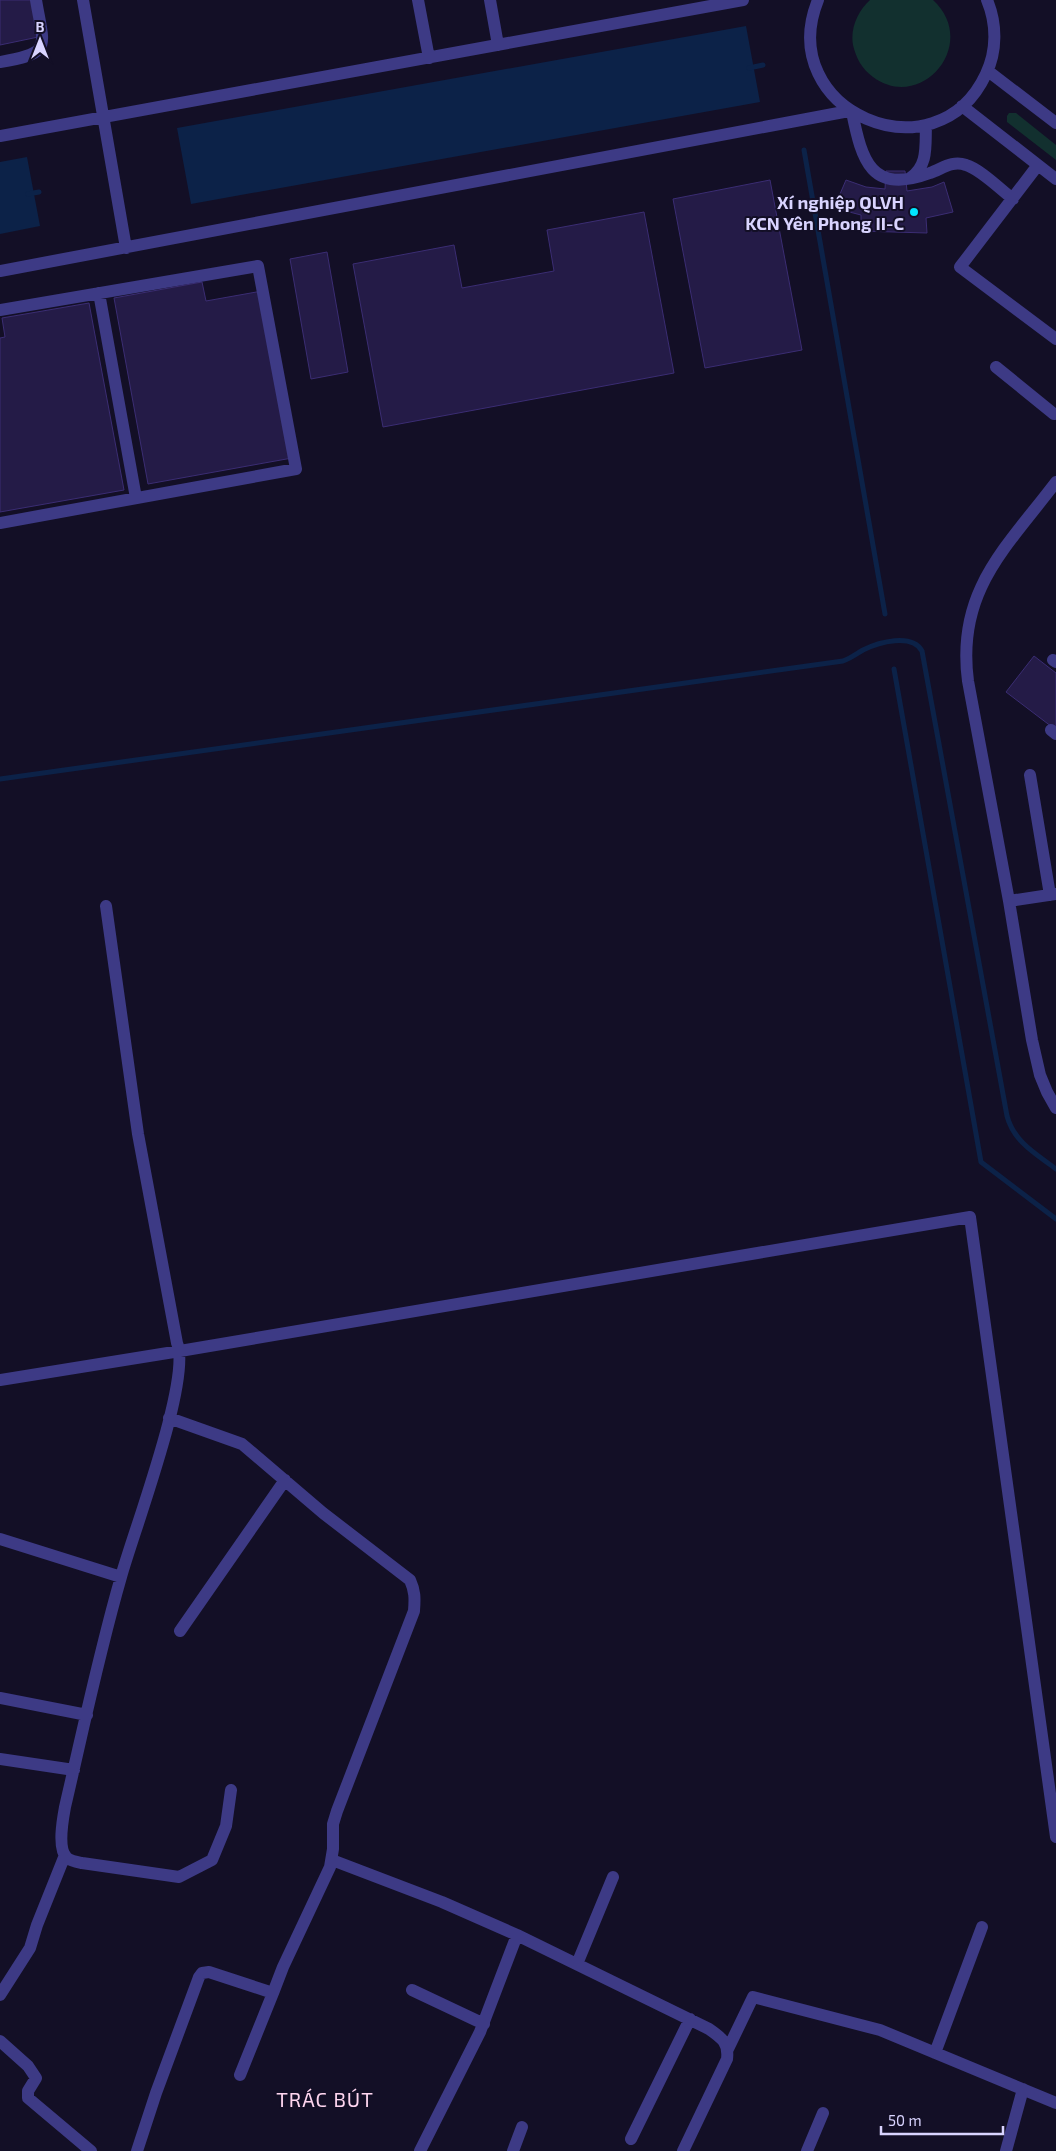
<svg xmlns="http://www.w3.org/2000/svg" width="1056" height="2151" font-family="'Exo 2',sans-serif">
	<rect width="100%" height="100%" fill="#130f26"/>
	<path fill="#12302f" d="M870,0h63c47,43 -11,113 -60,77 -11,-8 -17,-19 -20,-32 -3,-17 5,-34 17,-45z
		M1009,113h7l40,32v15l-49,-38v-6z"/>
	<path fill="#0c2248" d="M746,26l14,76 -569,102 -14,-76z
		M27,157l13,69 -40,8v-72z"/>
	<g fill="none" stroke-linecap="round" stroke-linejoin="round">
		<path stroke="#0c2248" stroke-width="5" d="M749,68l14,-3
			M804,150l81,464
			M28,194l11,-2
			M894,669l87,493 75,57
			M0,779l843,-118c8,-3 13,-7 20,-11 16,-8 49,-17 59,1l85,465c7,26 29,38 49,53"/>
	</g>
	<path fill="#241b47" stroke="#3b2d73" d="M0,0h36l7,36 -43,9z
		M886,171h19l2,20 25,-4 12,-5 9,30 -27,6 1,15 -66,-2v-16l-27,-7 12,-28 20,7 19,2z
		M770,180l32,170 -97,18 -32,-169z
		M644,212l30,161 -291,54 -30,-163 101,-19 8,43 92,-17 -7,-41z
		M327,252l21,120 -37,7 -21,-120z
		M202,282l4,19 56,-10 30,167 -144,26 -34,-186z
		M89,303l35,187 -124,22v-174l5,-1 -3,-19z
		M1034,656l22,17v57l-50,-38z"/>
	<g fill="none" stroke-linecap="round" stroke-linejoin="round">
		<path stroke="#3d3a85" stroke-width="12" d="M83,0l43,248
			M418,0l11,58
			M490,0l8,45
			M818,0c-45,111 118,181 168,74 11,-23 11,-50 1,-74
			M0,62c53,-9 44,-14 36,-62
			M988,71l68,52
			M962,106l94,73
			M852,112c10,49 19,83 78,61 12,-4 22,-13 36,-8 14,4 34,24 47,34
			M0,136l743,-136
			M1038,165l-78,102 96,72
			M910,178c19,-12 15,-34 16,-53
			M0,271l849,-160
			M99,293l37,205
			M0,310l258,-44 38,203 -296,54
			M996,367l58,47
			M1056,482c-50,66 -100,109 -88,199l41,220 23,139 8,35 7,17 9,16
			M1053,660l3,2
			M1051,730l5,4
			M1030,775l20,120
			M1009,901l47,-7
			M106,906l32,228 39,209c15,35 -44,190 -56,234 -22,76 -38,153 -56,230 -2,11 -8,42 2,51 4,3 10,4 15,5l97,14 33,-17 14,-34 5,-36
			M0,1380l180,-29 790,-134 86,620
			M0,1539l121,38
			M180,1631l105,-151
			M0,1698l87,17
			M0,1759l74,11
			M332,1860l110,42 75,33 192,94c13,9 20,14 18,30l-44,92
			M577,1964l36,-87
			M412,1990l72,34
			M0,1995l30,-47 7,-23 28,-70
			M0,2041l28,25 8,12 -8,13v7l63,53
			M728,2049l25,-52 127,33 176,73
			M935,2053l47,-126
			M240,2075l33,-82
			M631,2139l59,-120
			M137,2151l19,-58 43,-116 3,-4 7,-1 64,21 10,-26 47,-100 3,-18v-25l4,-13 77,-200c1,-13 1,-20 -4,-31l-87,-67 -81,-69 -73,-26
			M420,2151l60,-119 37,-97
			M513,2151l9,-24
			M807,2151l16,-38
			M1006,2151l17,-62"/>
	</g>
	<circle fill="#00e5ff" stroke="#130f26" stroke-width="2" cx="914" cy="212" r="5"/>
	<g text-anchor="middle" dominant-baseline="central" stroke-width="4" stroke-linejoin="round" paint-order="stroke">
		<g font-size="18" font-weight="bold" fill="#d9d4ff" stroke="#130f26" text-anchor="end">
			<text x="904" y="202">Xí nghiệp QLVH<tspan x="904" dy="21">KCN Yên Phong II-C</tspan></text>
		</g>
		<g font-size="20" letter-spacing="1" fill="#ffd6f0" stroke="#130f26">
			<text x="325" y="2099">TRÁC BÚT</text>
		</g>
	</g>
	<g transform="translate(40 40)" stroke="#130f26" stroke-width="4" paint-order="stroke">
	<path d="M0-4L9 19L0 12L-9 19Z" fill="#d9d4ff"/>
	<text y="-8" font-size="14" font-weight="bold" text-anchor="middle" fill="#d9d4ff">B</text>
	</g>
	<path d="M881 2126v8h122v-8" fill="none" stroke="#d9d4ff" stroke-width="2.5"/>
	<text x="888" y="2126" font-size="15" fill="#d9d4ff" stroke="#130f26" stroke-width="4" paint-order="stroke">50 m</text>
</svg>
